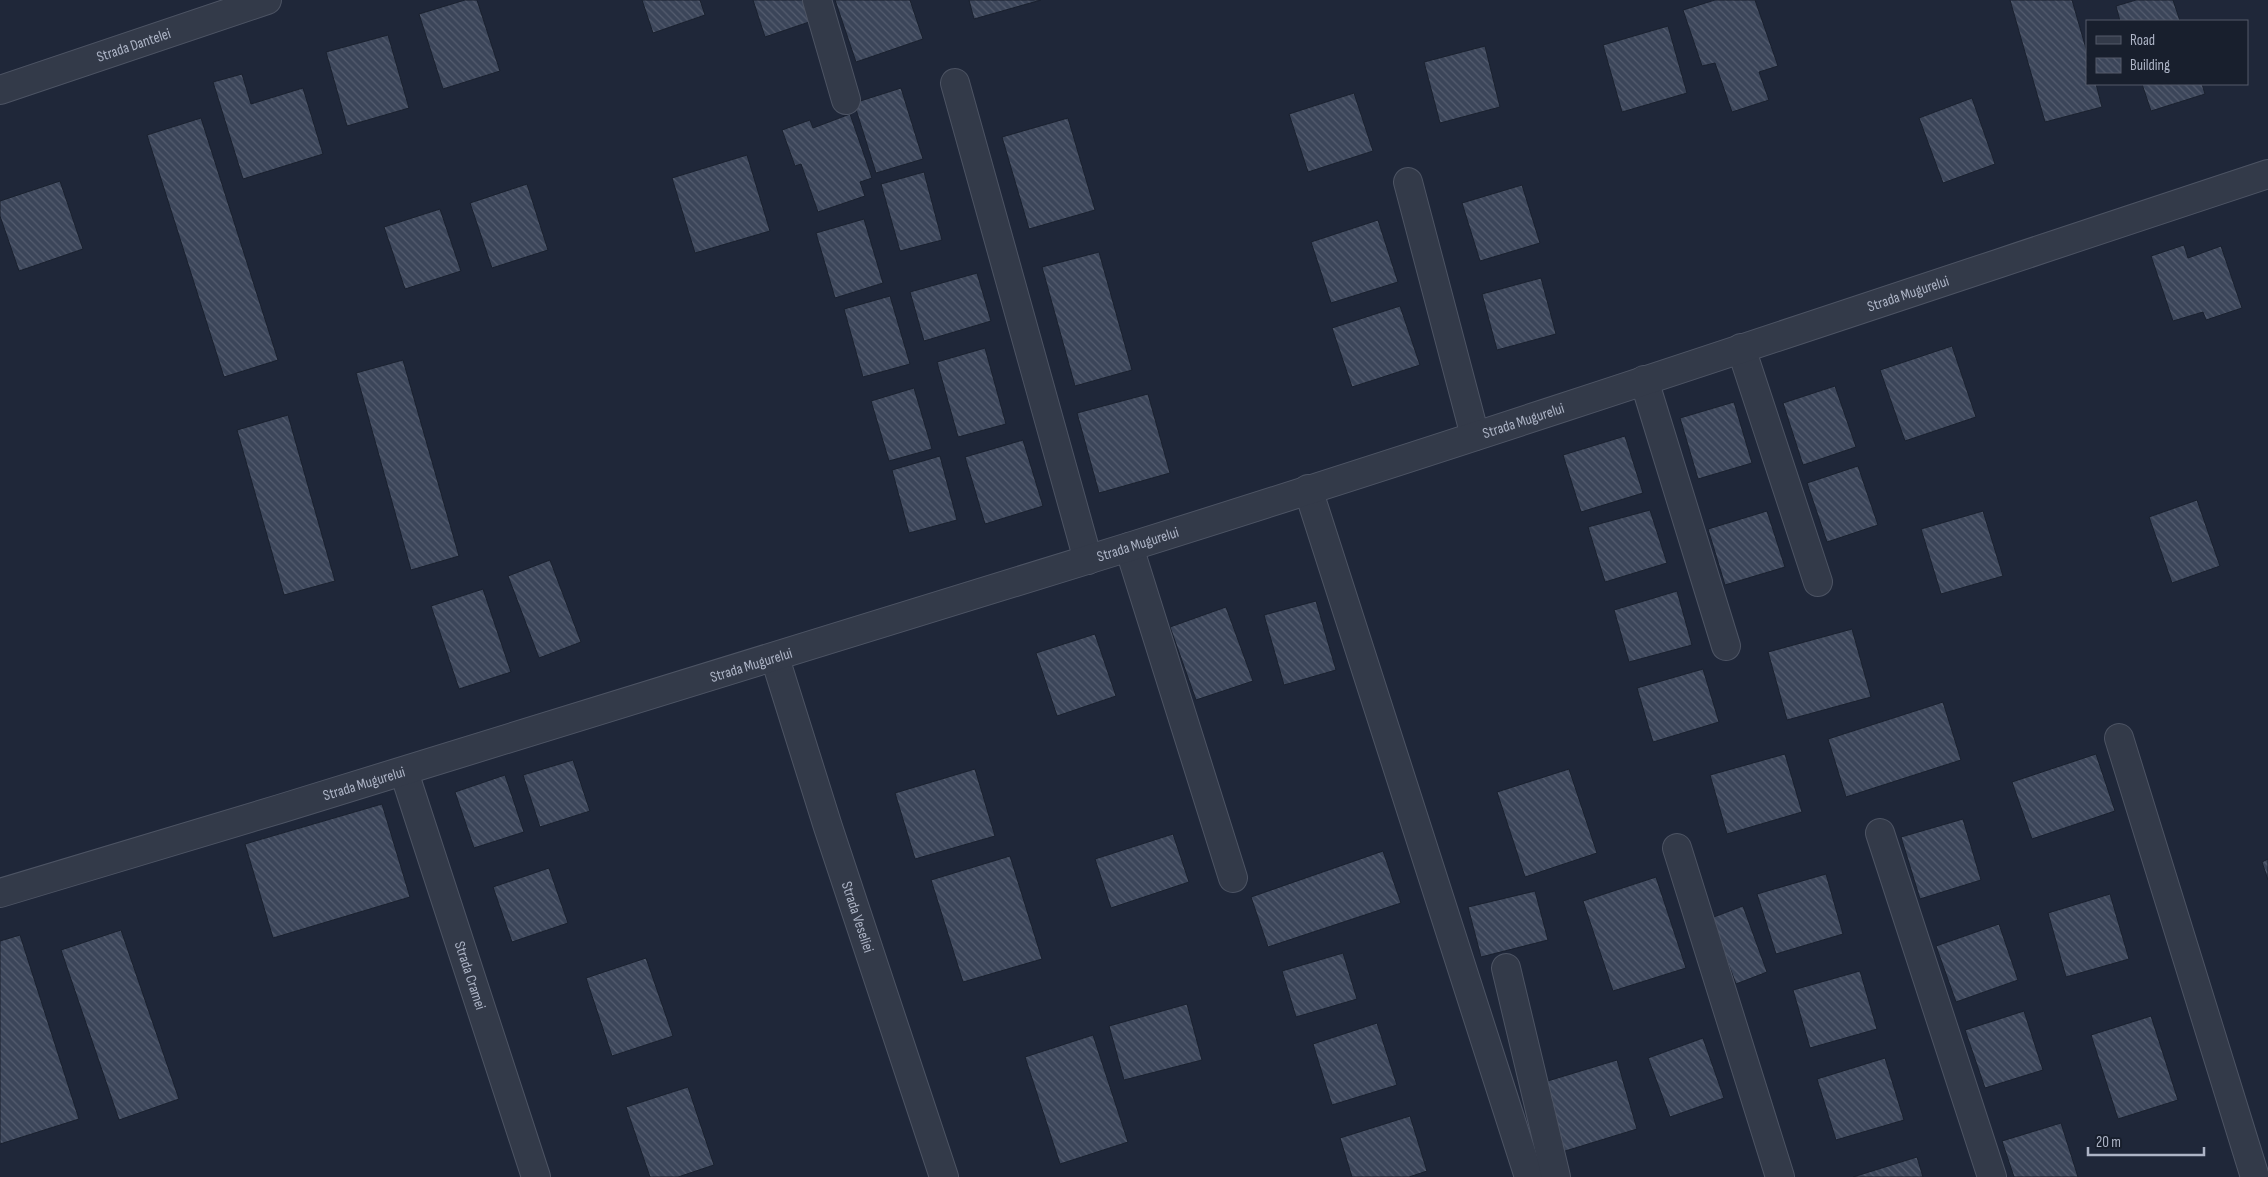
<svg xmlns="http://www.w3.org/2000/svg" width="2268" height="1177" font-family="'Sofia Sans Condensed',sans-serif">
	<defs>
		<pattern id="building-back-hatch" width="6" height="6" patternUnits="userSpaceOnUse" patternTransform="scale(1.25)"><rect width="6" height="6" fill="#3b4559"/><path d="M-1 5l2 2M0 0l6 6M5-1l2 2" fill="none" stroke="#555d6f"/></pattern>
	</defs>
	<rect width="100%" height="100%" fill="#1f2739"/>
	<path fill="url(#building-back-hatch)" stroke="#1a212f" d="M465,0h12l23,71 -57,18 -24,-75z
		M642,0h58l5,15 -52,18z
		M753,0h55l7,20 -50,17z
		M835,0h75l13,39 -67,23z
		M969,0h72l-67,19z
		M1715,0h40l23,66 -19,6 10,28 -37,12 -17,-49 -13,3 -19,-56z
		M2010,0h62l15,52v32h9l6,23 -57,15z
		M2136,0h37l7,21h-60l-4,-15z
		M1668,26l19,67 -65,19 -19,-67z
		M388,35l21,73 -62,18 -21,-74z
		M1485,46l15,61 -60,16 -16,-61z
		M242,74l9,30 52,-16 20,66 -80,25 -30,-97z
		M2142,84h60l3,10 -54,17z
		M901,88l22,71 -47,14 -22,-70z
		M1354,93l19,58 -65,21 -19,-58z
		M1972,98l23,66 -52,19 -24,-65z
		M850,114l22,64 -12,4 5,14 -47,16 -17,-48 -6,2 -13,-36 28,-10 3,8z
		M201,118l77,242 -54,17 -77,-242z
		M1068,118l27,92 -66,19 -27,-92z
		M747,155l23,76 -75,22 -23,-75z
		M924,172l18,68 -42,11 -19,-67z
		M60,181l23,68 -64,22 -19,-55v-15z
		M527,184l21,66 -56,18 -22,-65z
		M1522,185l18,58 -60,18 -18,-58z
		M440,209l21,62 -56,18 -21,-62z
		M864,219l19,64 -48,15 -19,-65z
		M1378,220l20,62 -67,21 -20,-61z
		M2184,245l4,13 33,-12 21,62 -36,12 -3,-8 -30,9 -22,-65z
		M1099,252l33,118 -57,16 -33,-119z
		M977,273l14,48 -67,20 -14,-49z
		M1541,278l15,56 -59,16 -15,-56z
		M890,296l20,68 -47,13 -19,-68z
		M1400,306l20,59 -68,22 -20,-59z
		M1952,346l24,71 -71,24 -25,-71z
		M985,348l21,76 -48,13 -21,-75z
		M403,360l56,196 -48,14 -55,-197z
		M1835,386l21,61 -53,18 -20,-62z
		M914,388l18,61 -43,12 -18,-60z
		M1148,394l22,79 -71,20 -22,-80z
		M1734,402l18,61 -54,16 -18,-61z
		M288,415l47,166 -51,14 -47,-165z
		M1625,436l18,57 -62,19 -18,-57z
		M1023,440l20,66 -58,18 -20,-67z
		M940,456l17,64 -48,13 -17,-63z
		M1858,466l20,59 -51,17 -20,-59z
		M2197,500l23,66 -48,17 -23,-66z
		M1650,510l17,53 -62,19 -17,-55z
		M1767,511l18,56 -60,18 -17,-56z
		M1983,511l20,65 -62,18 -20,-65z
		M550,560l31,82 -42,16 -31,-82z
		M483,589l28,83 -52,17 -28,-83z
		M1677,591l15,54 -63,17 -15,-52z
		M1316,601l20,69 -52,15 -20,-70z
		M1226,607l27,74 -57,19 -26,-73z
		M1852,629l19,68 -84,23 -19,-68z
		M1095,634l21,62 -59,20 -21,-63z
		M1703,669l16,53 -66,20 -16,-54z
		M1943,702l18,58 -115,37 -18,-58z
		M1785,754l17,58 -75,22 -17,-59z
		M2096,754l19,57 -83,28 -20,-57z
		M573,760l17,51 -50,16 -17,-52z
		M975,769l20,67 -80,23 -20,-66z
		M1569,769l28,84 -72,24 -28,-85z
		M505,775l19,57 -50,16 -19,-56z
		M382,804l28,93 -137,41 -28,-94z
		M1963,819l18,61 -61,19 -19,-62z
		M1173,834l16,48 -78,26 -16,-49z
		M1383,851l18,52 -133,44 -17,-50z
		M1010,856l32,103 -79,23 -32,-102z
		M2268,859v21l-6,-18z
		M549,868l19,55 -56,19 -19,-55z
		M1826,874l17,60 -67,20 -19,-60z
		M1656,877l30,91 -73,23 -30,-90z
		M1535,891l13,49 -67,17 -13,-50z
		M2110,894l19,65 -63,18 -18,-64z
		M1743,906l24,66 -31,12 -25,-66z
		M1999,924l19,56 -62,22 -20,-56z
		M121,930l58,169 -60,21 -58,-170z
		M20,935l59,184 -79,25v-203z
		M1343,953l14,46 -61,18 -14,-46z
		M646,958l27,78 -61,20 -26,-78z
		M1860,971l17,58 -67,19 -17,-58z
		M1187,1004l15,56 -78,20 -15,-54z
		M2024,1011l19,59 -58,18 -20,-58z
		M2151,1016l27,84 -60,19 -27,-84z
		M1377,1023l20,62 -65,20 -19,-61z
		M1093,1035l35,107 -68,22 -35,-107z
		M1703,1038l21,60 -54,19 -22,-59z
		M1885,1058l19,62 -68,20 -19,-61z
		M1617,1060l20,69 -75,23 -21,-69z
		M688,1087l26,78 -36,12h-28l-24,-70z
		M1410,1116l17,55 -18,6h-57l-12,-39z
		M2061,1123l17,54h-64l-12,-36z
		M1917,1157l6,20h-70z"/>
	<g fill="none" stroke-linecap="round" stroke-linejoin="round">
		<g stroke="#4d5464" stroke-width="30">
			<g id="minor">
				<path d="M817,0l29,100"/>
				<path d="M955,83l133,477"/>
				<path id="s1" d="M0,90l267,-90"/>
				<path d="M1408,182l67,254"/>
				<path d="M1741,348l77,234"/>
				<path d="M1644,380l82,266"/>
				<path d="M1308,489l221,688"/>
				<path d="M1129,547l104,331"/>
				<path id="s2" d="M775,658l53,169 116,350"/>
				<path d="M2119,738l136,439"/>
				<path id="s3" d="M404,772l132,405"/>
				<path d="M1880,833l112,344"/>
				<path d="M1677,848l103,329"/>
				<path id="s4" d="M0,893c378,-113 755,-228 1132,-347 380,-119 758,-247 1136,-372"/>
				<path d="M1506,968l50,209"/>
			</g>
		</g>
		<use href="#minor" stroke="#333a49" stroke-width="28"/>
	</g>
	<g text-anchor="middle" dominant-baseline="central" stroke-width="5" stroke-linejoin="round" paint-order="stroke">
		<g font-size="15" fill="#adb4c6" stroke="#181f2d">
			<text stroke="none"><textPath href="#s1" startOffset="141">Strada Dantelei</textPath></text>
			<text stroke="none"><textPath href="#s4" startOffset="2000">Strada Mugurelui</textPath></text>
			<text stroke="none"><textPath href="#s4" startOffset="1595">Strada Mugurelui</textPath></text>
			<text stroke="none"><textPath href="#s4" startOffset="1190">Strada Mugurelui</textPath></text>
			<text stroke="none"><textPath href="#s4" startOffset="785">Strada Mugurelui</textPath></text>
			<text stroke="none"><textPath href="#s4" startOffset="380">Strada Mugurelui</textPath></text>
			<text stroke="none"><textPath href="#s2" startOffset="272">Strada Veseliei</textPath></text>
			<text stroke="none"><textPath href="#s3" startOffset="214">Strada Cramei</textPath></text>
		</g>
	</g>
	<rect x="2086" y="20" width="162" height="65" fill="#181f2d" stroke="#545b6a"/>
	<rect x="2096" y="36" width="25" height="8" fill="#333a49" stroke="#545b6a"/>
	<text x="2130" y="45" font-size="15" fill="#adb4c6">Road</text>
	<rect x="2096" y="58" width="25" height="15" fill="url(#building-back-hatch)" stroke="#545b6a"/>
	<text x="2130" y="70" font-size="15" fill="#adb4c6">Building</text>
	<path d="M2088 1147v8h116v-8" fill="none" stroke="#adb4c6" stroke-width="2.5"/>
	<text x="2096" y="1147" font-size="15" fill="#adb4c6" stroke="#181f2d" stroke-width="4" paint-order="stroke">20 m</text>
</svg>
